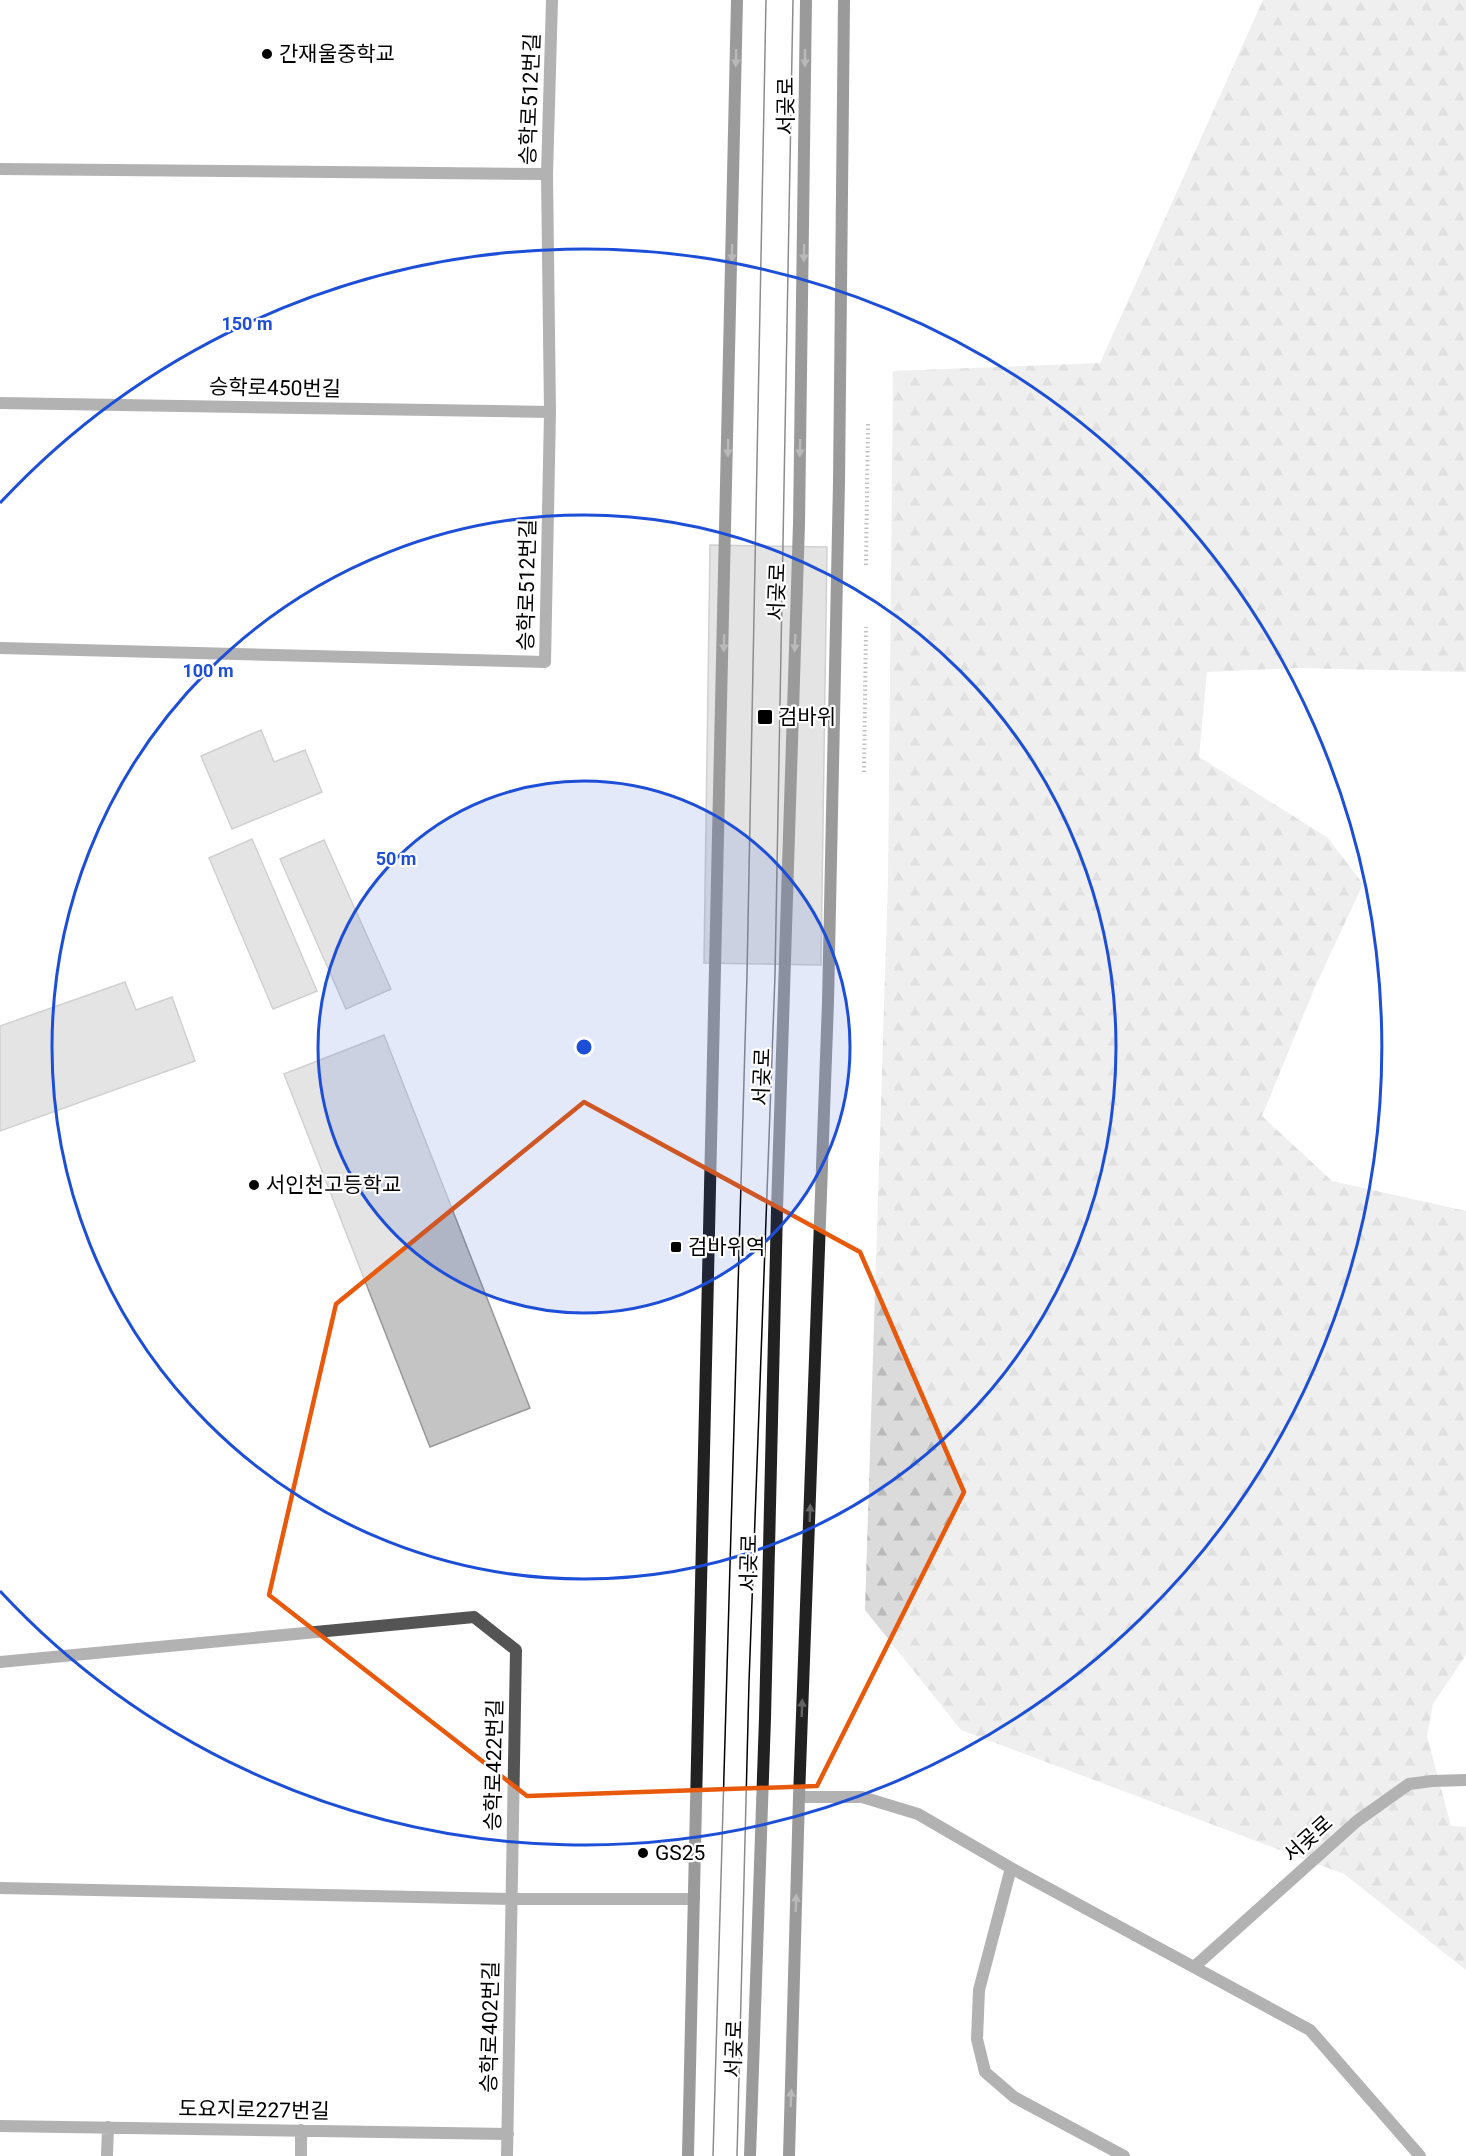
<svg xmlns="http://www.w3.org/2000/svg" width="1466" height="2156" font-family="Roboto,'Noto Sans KR',sans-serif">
	<defs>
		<pattern id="forest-firs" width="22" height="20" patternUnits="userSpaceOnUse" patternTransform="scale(1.5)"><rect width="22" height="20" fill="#dbdbdb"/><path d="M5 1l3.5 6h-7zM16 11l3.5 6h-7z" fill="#bababa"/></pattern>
	</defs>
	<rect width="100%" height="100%" fill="#fff"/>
	<path fill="url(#forest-firs)" d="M1263,0h203v672l-169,-4 -90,4 -8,85 129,81 35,46 -48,103 -53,129 70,65 134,30v444l-33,49 -6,32 24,90 15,1v143l-122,-96 -383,-144 -96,-120 23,-730 5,-509 207,-8z"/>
	<path fill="#c4c4c4" stroke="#989898" stroke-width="1.5" d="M710,545l117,2 -6,418 -117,-2z
		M261,730l13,32 31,-12 17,42 -90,37 -31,-73z
		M252,839l65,152 -44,18 -64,-151z
		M324,840l67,149 -45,20 -66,-150z
		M125,982l11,28 36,-13 23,64 -195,70v-105z
		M384,1035l146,373 -100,39 -146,-373z"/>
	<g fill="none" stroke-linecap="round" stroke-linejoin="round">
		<path stroke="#767676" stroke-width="4" stroke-dasharray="1.5 3" stroke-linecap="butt" d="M866,565l2,-142
			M864,772l2,-145"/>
		<path stroke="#545454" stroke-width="12" d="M511,1899h183"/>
		<path stroke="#545454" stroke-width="12" d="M0,169l547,5
			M0,403l550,9
			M0,648l545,14 5,-250 -3,-238 5,-174
			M0,1662l474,-45 42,33 -9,506
			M799,1797h63l56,17 93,54 299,162 110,126
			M1011,1868l-32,122 -2,49 8,33 29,25 110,59
			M0,1888l511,11
			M1194,1967l163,-146 52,-37 23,-3 34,-1
			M0,2126l508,8
			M107,2156l1,-29
			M301,2156v-26"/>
		<path stroke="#212121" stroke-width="12" d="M688,2156l49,-2156
			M750,2156l15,-438 12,-509 22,-685 7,-524
			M789,2156l10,-359 29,-795 11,-519 5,-483"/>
		<path stroke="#000" stroke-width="1.5" d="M713,2156l34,-1181 19,-975
			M737,2156l12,-474 26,-707 18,-975"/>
	</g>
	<defs><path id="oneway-solid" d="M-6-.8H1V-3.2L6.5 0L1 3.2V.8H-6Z" transform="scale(1.5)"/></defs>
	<g fill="#646464">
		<use href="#oneway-solid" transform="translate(736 58) rotate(91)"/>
		<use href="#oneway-solid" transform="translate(805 58) rotate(90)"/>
		<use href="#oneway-solid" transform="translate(732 253) rotate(91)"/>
		<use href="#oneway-solid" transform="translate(804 253) rotate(91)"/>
		<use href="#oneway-solid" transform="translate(728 448) rotate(91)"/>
		<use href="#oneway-solid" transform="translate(800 448) rotate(91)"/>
		<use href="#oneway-solid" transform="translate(724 643) rotate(91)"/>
		<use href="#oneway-solid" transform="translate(795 643) rotate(92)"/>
		<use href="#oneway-solid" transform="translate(810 1513) rotate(-88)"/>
		<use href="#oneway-solid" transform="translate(802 1708) rotate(-88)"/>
		<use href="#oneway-solid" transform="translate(796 1903) rotate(-88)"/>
		<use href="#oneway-solid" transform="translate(791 2098) rotate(-88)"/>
	</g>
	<path d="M0 0H1466V2156H0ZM584,1102l276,150 104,240 -147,294 -290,10 -258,-201 67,-291z" fill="#fff" fill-opacity=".55" fill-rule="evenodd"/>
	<path fill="none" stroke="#e8590c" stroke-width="4.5" stroke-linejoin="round" d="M584,1102l276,150 104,240 -147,294 -290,10 -258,-201 67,-291z"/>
	<circle cx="584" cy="1047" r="266" fill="#1d4ed8" fill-opacity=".12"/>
	<g fill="none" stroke="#1d4ed8" stroke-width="3">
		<circle cx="584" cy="1047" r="266"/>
		<circle cx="584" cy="1047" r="532"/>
		<path d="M0 503A798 798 0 1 1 0 1591"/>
	</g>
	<g fill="#000" stroke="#fff" stroke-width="2">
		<circle cx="267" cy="54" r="6"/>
		<rect x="757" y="709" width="16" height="16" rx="3"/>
		<circle cx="254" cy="1185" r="6"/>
		<rect x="670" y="1241" width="12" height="12" rx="3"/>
		<circle cx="643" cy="1853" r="6"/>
	</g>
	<g text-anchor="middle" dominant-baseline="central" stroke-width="4.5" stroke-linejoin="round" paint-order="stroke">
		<g font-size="21" fill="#000" stroke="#fff" text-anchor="start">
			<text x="279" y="54">간재울중학교</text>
			<text x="778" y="717">검바위</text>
			<text x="266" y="1185">서인천고등학교</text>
			<text x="688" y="1247">검바위역</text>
			<text x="655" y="1853">GS25</text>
		</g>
		<g font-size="21" fill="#000" stroke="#fff">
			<text transform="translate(530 99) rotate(-88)">승학로512번길</text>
			<text transform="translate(786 106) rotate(-90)">서곶로</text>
			<text transform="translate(275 388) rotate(1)">승학로450번길</text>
			<text transform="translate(527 585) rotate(-89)">승학로512번길</text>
			<text transform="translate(777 592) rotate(-88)">서곶로</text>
			<text transform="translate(762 1077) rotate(-88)">서곶로</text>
			<text transform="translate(749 1563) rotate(-89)">서곶로</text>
			<text transform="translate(494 1765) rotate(-89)">승학로422번길</text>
			<text transform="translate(1308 1839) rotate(-42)">서곶로</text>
			<text transform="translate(490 2027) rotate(-89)">승학로402번길</text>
			<text transform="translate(734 2049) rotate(-88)">서곶로</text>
			<text transform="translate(254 2110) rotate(1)">도요지로227번길</text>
		</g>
	</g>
	<circle cx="584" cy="1047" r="9" fill="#1d4ed8" stroke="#fff" stroke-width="3"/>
	<g font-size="18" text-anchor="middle" font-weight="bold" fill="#1d4ed8" stroke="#fff" stroke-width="4.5" stroke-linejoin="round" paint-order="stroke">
		<text x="247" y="330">150 m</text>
		<text x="208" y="677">100 m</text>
		<text x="396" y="865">50 m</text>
	</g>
</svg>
